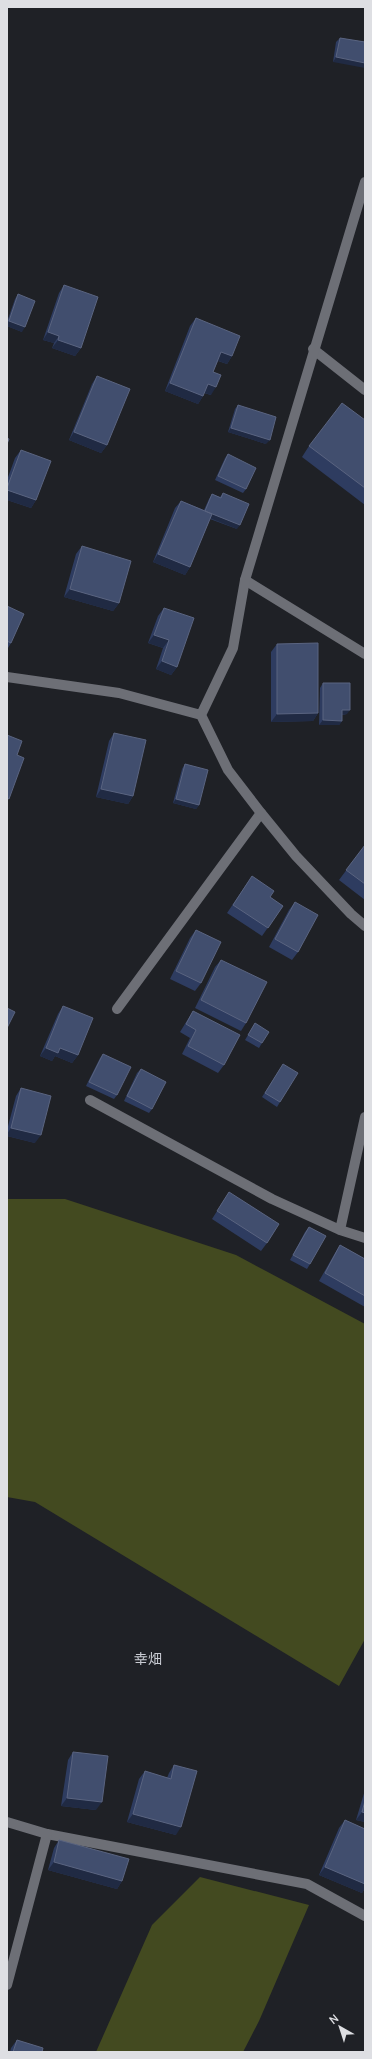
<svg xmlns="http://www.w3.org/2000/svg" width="372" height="2059" font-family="Manrope,'Noto Sans JP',sans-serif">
	<rect width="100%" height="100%" fill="#1f2126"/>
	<path fill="#434a20" d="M7,1199h58l171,56 129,69v315l-26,47 -304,-184 -28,-5z
		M200,1877l109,28 -50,116 -16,31h-147l56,-127z"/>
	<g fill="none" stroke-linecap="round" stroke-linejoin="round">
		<path stroke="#6d6f76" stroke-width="10" d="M313,349l52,41
			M245,580l120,74
			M117,1009l144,-196
			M47,1834l260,50 58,32"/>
		<path stroke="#6d6f76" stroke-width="10" d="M7,677l112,16 82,22 27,55 33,43 35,43 55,58 14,12
			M201,715l32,-67 12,-68 120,-398
			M90,1100l182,99 68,31 25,8
			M340,1230l25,-113
			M7,1822l40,12 -40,151"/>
	</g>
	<path fill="#2e3c60" d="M340,38l25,4 -32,20 3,-20z
		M64,285l17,63 -6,8 -23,-8 2,-5 -11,-3 16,-47z
		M18,294l4,38 -15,-6v-4l8,-23z
		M196,318l36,38 -5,8 -9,-3 -5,11 -2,23 -7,-2 -1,3 -5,8 -33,-13 25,-65z
		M97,376l10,69 -6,8 -32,-13 23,-56z
		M238,405l28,39 -38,-12 7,-23z
		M365,420v85l-63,-48 7,-11z
		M21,450l15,50 -5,8 -24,-8v-20l8,-22z
		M228,454l18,35 -3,4 -28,-13 10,-22z
		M223,493l14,36 -27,-10 -20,48 -5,8 -32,-13 22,-54 6,-7 23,9 5,-11 3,-5 8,3z
		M82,546l37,57 -6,8 -49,-14 12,-43z
		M7,606l4,37 -3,5 -1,-1z
		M164,608l13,59 -6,8 -15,-6 7,-21 -15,-5 10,-27z
		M277,644l41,69 -5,8 -42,1v-70z
		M323,683l24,31 -5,1v6l-3,4h-20l1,-37z
		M114,733l19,63 -5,8 -32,-7 13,-56z
		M185,764l14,41 -3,4 -23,-6 9,-34z
		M365,845v55l-26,-20z
		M252,876l18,21 13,9 -21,30 -35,-23z
		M295,902l3,50 -6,8 -23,-13 20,-37z
		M196,930l5,53 -6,8 -25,-12 20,-41z
		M221,960l25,63 -5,8 -46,-23 20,-41z
		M63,1006l15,49 -6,8 -17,-7 -3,5 -12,-5 18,-42z
		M193,1011l31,54 -6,8 -36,-19 8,-16 -10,-6 8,-13z
		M255,1023l7,20 -3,5 -14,-8z
		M103,1054l14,41 -3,4 -28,-13 14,-28z
		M283,1064l-3,38 -3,5 -15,-10z
		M141,1069l11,40 -3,4 -25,-12 13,-28z
		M21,1088l14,55 -28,-7v-6l9,-34z
		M229,1192l38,51 -6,8 -49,-32z
		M309,1227l1,37 -3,5 -17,-9 15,-28z
		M340,1245l25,14v48l-46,-26 16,-28z
		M73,1752l23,58 -35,-4 7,-46z
		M174,1765l2,70 -49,-13 12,-43 6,-8 22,7 2,-5z
		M365,1790v32l-9,-2z
		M345,1820l20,9v59l-3,5 -43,-18 20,-47z
		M59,1840l63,41 -5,8 -69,-19 6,-22z
		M17,2040l25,12h-32l1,-4z"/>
	<path fill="#202a43" d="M336,57l29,6v5l-32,-6z
		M9,321l16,6 -3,5 -15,-6v-2z
		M48,332l11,4 -5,7 -11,-3z
		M58,340l23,8 -6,8 -23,-8z
		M221,352l11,4 -5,8 -11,-4z
		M170,383l33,13 -5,8 -33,-13z
		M208,384l8,3 -5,8 -9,-3z
		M231,428l39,12 -4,4 -38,-12z
		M74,432l33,13 -6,8 -32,-13z
		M7,490l29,10 -5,8 -24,-8z
		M205,511l35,14 -3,4 -35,-14z
		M158,554l32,13 -5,8 -32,-13z
		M70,589l49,14 -6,8 -49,-14z
		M154,635l15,5 -6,8 -15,-5z
		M162,661l15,6 -6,8 -15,-6z
		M342,710h8l-3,4 -8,1z
		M318,713l-5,8 -42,1 6,-8z
		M323,720l19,1 -3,4h-20z
		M101,789l32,7 -5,8 -32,-7z
		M176,799l23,6 -3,4 -23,-6z
		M46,1048h14l18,7 -6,8 -17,-7 -3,5 -12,-5z
		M11,1128l30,7 -6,8 -28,-7v-2z
		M67,1798l35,4 -6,8 -35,-4z
		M362,1812l3,1v9l-9,-2z
		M133,1814l48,13 -5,8 -49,-13z
		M54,1862l68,19 -5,8 -69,-19z
		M325,1867l40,17v4l-3,5 -43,-18z"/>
	<path fill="#414e6e" stroke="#5a6480" d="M340,38l25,4v21l-29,-6z
		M64,285l34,12 -17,51 -23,-8 1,-4 -11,-4z
		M18,294l17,7 -10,26 -16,-6z
		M196,318l44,18 -8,20 -11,-4 -8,20 8,3 -5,12 -8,-3 -5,12 -33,-13z
		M97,376l33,13 -23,56 -33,-13z
		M342,403l23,17v68l-56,-42z
		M238,405l38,12 -6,23 -39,-12z
		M7,438l2,1 -2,5z
		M21,450l30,11 -15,39 -29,-10v-2z
		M228,454l28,14 -10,21 -28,-13z
		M223,493l26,11 -9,21 -35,-14 7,-17 9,4z
		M181,501l31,13 -22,53 -32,-13z
		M82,546l49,15 -12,42 -49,-14z
		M7,606l17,8 -13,29 -4,-2z
		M164,608l30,10 -17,49 -15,-6 7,-21 -15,-5z
		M318,643v70l-41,1v-70z
		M323,683h27v27h-8v11l-19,-1z
		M114,733l32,7 -13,56 -32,-7z
		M7,735l15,6 -5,14 7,3 -15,41 -2,-1z
		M185,764l23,6 -9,35 -23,-6z
		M365,845v39l-19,-14z
		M252,876l22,15 -4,6 13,9 -15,22 -35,-23z
		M295,902l23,13 -20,37 -23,-13z
		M196,930l25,12 -20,41 -25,-12z
		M221,960l46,22 -21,41 -45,-23z
		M63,1006l30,12 -15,37 -18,-7 -2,5 -12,-5z
		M7,1008l8,4 -8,16z
		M193,1011l47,24 -16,30 -36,-19 8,-16 -10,-6z
		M255,1023l14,9 -7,11 -14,-8z
		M103,1054l28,13 -14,28 -28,-13z
		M283,1064l15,9 -18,29 -15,-9z
		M141,1069l25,13 -14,27 -25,-13z
		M21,1088l30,8 -10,39 -30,-7z
		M229,1192l50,32 -12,19 -50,-32z
		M309,1227l17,9 -16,28 -17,-9z
		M340,1245l25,14v37l-40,-23z
		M73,1752l35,4 -6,46 -35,-4z
		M174,1765l23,6 -16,56 -48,-13 12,-43 26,8z
		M365,1801v12l-3,-1z
		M345,1820l20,9v55l-40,-17z
		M59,1840l70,19 -7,22 -68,-19z
		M17,2040l26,8 -1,4h-29z"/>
	<g text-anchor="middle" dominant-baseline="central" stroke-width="3.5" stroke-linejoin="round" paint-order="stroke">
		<g font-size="14" fill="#c8cbd2" stroke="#1f2126">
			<text x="148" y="1658">幸畑</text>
		</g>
	</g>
	<rect width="372" height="2059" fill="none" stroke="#dedfe3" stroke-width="16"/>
	<g transform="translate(340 2027) rotate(321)" stroke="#1f2126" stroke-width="3" paint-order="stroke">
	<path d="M0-3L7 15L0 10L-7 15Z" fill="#dedfe3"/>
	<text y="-6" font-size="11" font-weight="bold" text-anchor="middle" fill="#dedfe3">N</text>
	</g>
</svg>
